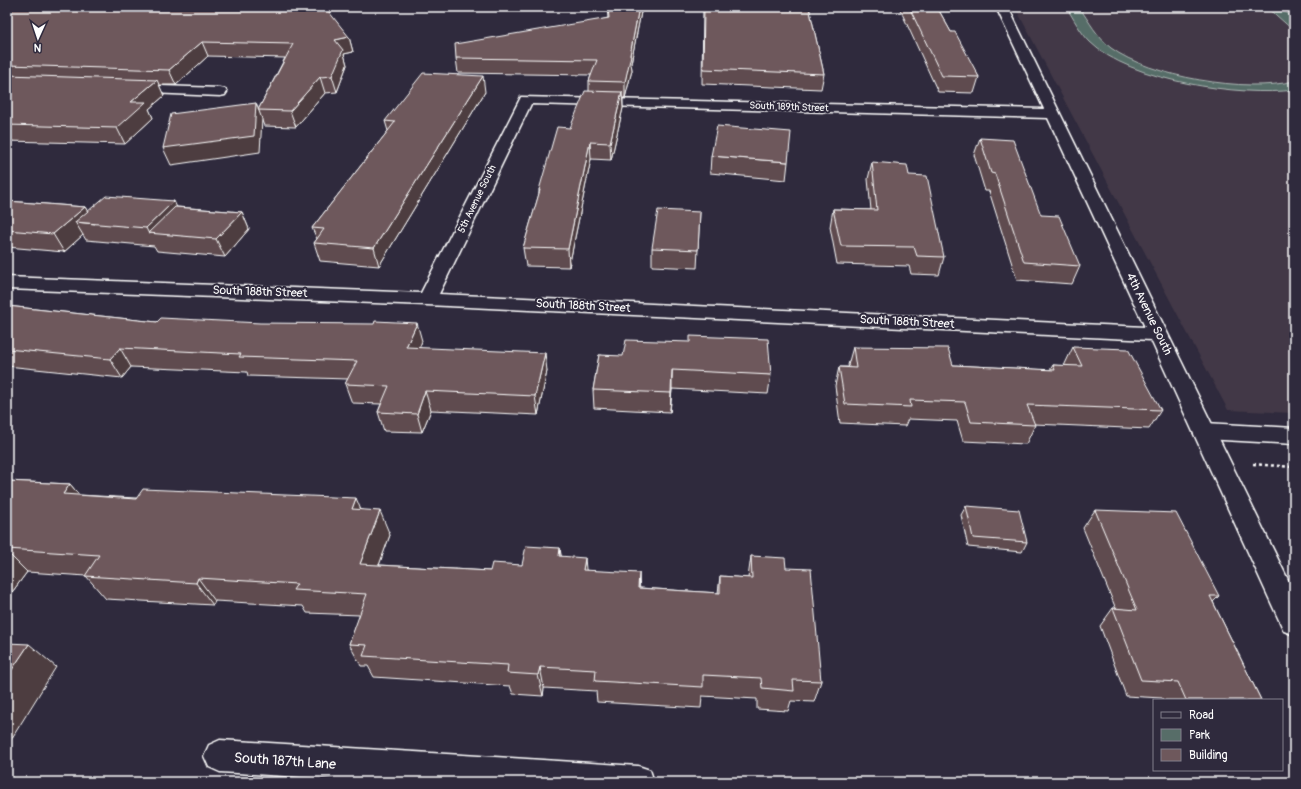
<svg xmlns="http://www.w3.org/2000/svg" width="1301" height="789" font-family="Pangolin,sans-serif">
	<rect width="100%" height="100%" fill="#2f2a3d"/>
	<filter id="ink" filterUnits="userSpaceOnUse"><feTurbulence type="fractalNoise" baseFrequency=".025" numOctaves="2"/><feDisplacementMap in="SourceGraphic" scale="8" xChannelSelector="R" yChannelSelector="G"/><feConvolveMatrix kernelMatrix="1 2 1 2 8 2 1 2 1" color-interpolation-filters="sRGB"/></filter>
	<g filter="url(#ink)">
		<path fill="#423846" d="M1015,7h279v406l-66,-3z"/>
		<path fill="#576d68" stroke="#abb6b4" d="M1066,7h13c10,14 18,30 32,41 39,29 136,45 183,33v9c-53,7 -165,-9 -204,-48 -10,-10 -16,-23 -24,-35z
			M1267,7h13l14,12v12z"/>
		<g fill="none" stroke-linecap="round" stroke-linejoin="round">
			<g stroke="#fff" stroke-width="3">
				<path id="lane" d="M1205,423l89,5v16l-89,-5 -7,-3 -3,-5 3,-5z"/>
			</g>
			<g stroke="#fff" stroke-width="3">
				<path id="street" d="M996,7h12l286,585v43l-10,-4 -133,-291 -724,-35 -420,-16v-12l414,16 100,-196 523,12zM531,104l517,14 97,209 -706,-33z
					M131,85l89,3 5,1 2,3 -2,3 -5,1 -94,-4 -2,-3 2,-3z
					M220,740l418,26 12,4 4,12h-275l-159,-10 -11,-5 -5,-11 5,-11z"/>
			</g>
			<path stroke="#fff" stroke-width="2.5" stroke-dasharray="3 3" stroke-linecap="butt" d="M1253,464l39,3 1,-4"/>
			<use href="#lane" fill="#2f2a3d" fill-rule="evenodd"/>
			<use href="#street" fill="#2f2a3d" fill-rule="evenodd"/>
		</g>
		<path fill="#5f4c4f" stroke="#fff" d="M7,7l342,30 4,15 -9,2 3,11 -10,27 -12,1 -29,34 -32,-1 -6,-16 27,-52 -77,-2 -32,29h-17l5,11 -15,13 4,9 -28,26 -118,-3z
			M607,7h35l-11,56 1,7 -7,28h-2v10l-12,52 -20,-1 -22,108 -43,-1 -3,-18 16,-54v-4l50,-99v-10l2,-6 -133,-2 -2,-15 152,-40z
			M703,7h106l15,67 -3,15 -119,-5z
			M899,7h38l14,25 28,45 -5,16 -36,-1z
			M485,92l-106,174 -59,-5 -6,-18 3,-4 -5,-11 76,-97 -3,-10z
			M980,138l61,77 39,51 -8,18 -55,-4 -28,-89h-4l-11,-36z
			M711,156l77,6 -2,18 -76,-7z
			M872,162l37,13 35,82 -5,18 -28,-1 -2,-8 -72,-2 -7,-37 3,-18 38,1 -3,-31z
			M7,201l78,6 3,5 89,-5 65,5 7,17 -24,28 -68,-6 -3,-5 -68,-6 -3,-5 -19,17 -57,-5z
			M700,212l-3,56 -45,-2v-18z
			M7,306l150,16 265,19 -3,7 128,23 -9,44 -107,-5 -9,22 -38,-1 -6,-19 3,-8 -29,-1 -7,-19 3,-5 -100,-3 -1,-4 -116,-5 -9,11 -115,-12z
			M853,347l100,18 97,5 3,-5 11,1 9,-19 88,63 -12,19 -115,-5 1,1 -9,19 -63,-3 -6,-20 -49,-2 -3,7 -65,-3 -5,-37 4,-19h10l-1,-2z
			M599,355l172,20 -3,19 -96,-5 -2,23 -76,-4 -1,-18z
			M7,481l63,3 9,11 282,15 29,25 -11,30 111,6 32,-6 38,-17 1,8 25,14 54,18 78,5 2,-17 28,2 3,-22 35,12 35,113 -7,21 -23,-1 -3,10 -31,-2v-10l-55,-3 -1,12 -104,-6 -1,-11 -52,-3 -1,8 -30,-2 -3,-8 -136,-9 -6,-11h-7l-12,-22 11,-29 -53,-2 -4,-7 -88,-5 -2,4 -107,-6 -20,-23 -59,-4 -20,27z
			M966,506l61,36 -5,10 -54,-5 -7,-32z
			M1095,510l124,86 -6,6 48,98h-98l-1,-2 -36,-2 -26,-70 13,-18 3,1 -33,-81z"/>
		<path fill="#4d3e40" stroke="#fff" d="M639,7h3l-11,56 1,7 -7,28v-16z
			M349,37l4,15 -9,2 3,11 -10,27 -5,-16 3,-36z
			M202,42l6,14 -32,29 -7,-15z
			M483,76l2,16 -106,174 -5,-18z
			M320,77l5,16 -29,34 -6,-16z
			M157,80l7,16 -15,13 4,9 -28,26 -8,-16 14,-26z
			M622,92l1,16 -12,52 -1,-17z
			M256,103l6,16 -2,33 -89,13 -8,-17z
			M590,142l1,17 -22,108 -1,-18z
			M174,201l8,18 -33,15 -3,-6z
			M85,207l10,17 -20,-2 8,13 -19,17 -11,-18z
			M242,212l7,17 -24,28 -9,-18z
			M417,323l5,18 -10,25 -6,-19z
			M120,348l11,19 -9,11 -12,-19z
			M545,353l2,18 -9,44 -3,-19z
			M672,370v19l-2,23 1,-19z
			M425,391l6,19 -9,22 -5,-18z
			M70,484l20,24 -27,-14z
			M356,498l10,24 -14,-13z
			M380,511l10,24 -19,52 -11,-23z
			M560,548l3,23 -4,-15z
			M7,552l20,20 -20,27z
			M585,558l2,23 -4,-11z
			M639,573l1,22 -2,-7z
			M198,578l17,23 -2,4 -17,-22z
			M29,644l27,23 -49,79v-69z
			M540,667l4,21 -1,8 -5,-21z"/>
		<path fill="#6e585c" stroke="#fff" d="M7,7h318l24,30 -14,3 8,10 -11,26 -12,1 -30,34 -32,-1 35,-66 -91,-2 -33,28 -162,-5z
			M608,7h31l-9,48h1l-6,27 -36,-1 8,-21 -141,-2 -1,-14 154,-26z
			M704,7h105l15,67 -121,-5z
			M909,7h28l14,25h4l24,45 -37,-1z
			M423,73l60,3 -109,172 -60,-5 10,-14 -12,-1 83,-106 -10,-1z
			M7,75l150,5 -26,22h15l-29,26 -110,-3z
			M585,91l37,1 -12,51 -20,-1 -22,107 -45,-1 17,-58h-1l18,-63 13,1z
			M256,103l-2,33 -91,12 8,-34z
			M717,126l74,6 -3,30 -77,-6z
			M980,138l33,2 28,75 18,1 21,50 -56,-4 -29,-88 -4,-1z
			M872,162l35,3 2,10 18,1 17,81 -27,-1 -3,-9 -73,-1 -8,-37 44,1z
			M106,196l68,5 -28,27 -71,-6z
			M7,201l78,6 -32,27 -46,-4z
			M175,207l67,5 -26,27 -68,-6z
			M658,210l42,2 -2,38 -46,-2z
			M7,306l150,16 4,-4 99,5 114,1 1,-3 42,2 -11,24 139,6 -10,43 -110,-5 -8,23 -39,-2 11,-26 -44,-2 12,-23 -118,-4 2,-3 -121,-6 -10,11 -103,-10z
			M690,336l78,3 3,36 -99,-5 -1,23 -78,-3 6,-35 24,1 3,-16 64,2z
			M853,347l95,1 5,17 102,5 -2,-5 29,1 -9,-19 55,2 33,61 -134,-5 8,20 -64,-3 -6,-20 -55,-2 1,7 -66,-3 -6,-37 17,1z
			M7,481l63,3 -7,10 73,5 7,-10 213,9 -4,11 28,2 -20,53 130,7 2,-8 30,2 4,-19 34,2 -1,8 26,2 -2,12 56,3 -1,15 82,5v-17l32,2 -1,-22 34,2 1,10 25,1 10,112 -28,-1 1,11 -32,-3 -1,-10 -58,-3v12l-108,-6 1,-11 -56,-3 -2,8 -31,-2 1,-8 -145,-9 4,-11 -18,-1 18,-50 -74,-4 4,-6 -99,-6 -2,5 -111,-7 14,-21 -92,-6z
			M966,506l53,4 8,32 -54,-4z
			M1095,510l81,3 43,83h-9l51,104h-75l-8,-18 -37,-2 -28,-72 24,2z
			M7,643l22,1 -22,33z"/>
	</g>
	<g text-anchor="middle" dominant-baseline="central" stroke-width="4" stroke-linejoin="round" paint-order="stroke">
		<g font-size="10" fill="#fff" stroke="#2f2a3d">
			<text transform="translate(789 107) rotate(2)">South 189th Street</text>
			<text transform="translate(477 199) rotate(-64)">5th Avenue South</text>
		</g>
		<g font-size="12" fill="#fff" stroke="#2f2a3d">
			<text transform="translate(260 292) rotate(2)">South 188th Street</text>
			<text transform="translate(583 306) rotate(3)">South 188th Street</text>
			<text transform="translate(1149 314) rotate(64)">4th Avenue South</text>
			<text transform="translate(907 322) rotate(3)">South 188th Street</text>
		</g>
		<g font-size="14" fill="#fff" stroke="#2f2a3d">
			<text transform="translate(285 761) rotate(4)">South 187th Lane</text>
		</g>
	</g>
	<rect width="1301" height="789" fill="none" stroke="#2f2a3d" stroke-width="24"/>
	<rect x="12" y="12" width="1277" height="765" fill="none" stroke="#fff" stroke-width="1.5" filter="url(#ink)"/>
	<rect x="1153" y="699" width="130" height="72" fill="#2f2a3d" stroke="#827f8b"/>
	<rect x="1161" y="712" width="20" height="6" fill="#2f2a3d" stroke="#827f8b"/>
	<text x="1189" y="719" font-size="12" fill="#ffffff">Road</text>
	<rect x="1161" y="729" width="20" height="12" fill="#576d68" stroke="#827f8b"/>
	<text x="1189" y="739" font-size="12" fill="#ffffff">Park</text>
	<rect x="1161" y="749" width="20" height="12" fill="#6e585c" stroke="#827f8b"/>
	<text x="1189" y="759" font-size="12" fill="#ffffff">Building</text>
	<g transform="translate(38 38) rotate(183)" stroke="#2f2a3d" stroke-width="3" paint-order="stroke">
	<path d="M0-3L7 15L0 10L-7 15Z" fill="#ffffff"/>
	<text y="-6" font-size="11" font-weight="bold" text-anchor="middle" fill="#ffffff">N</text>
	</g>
</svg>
